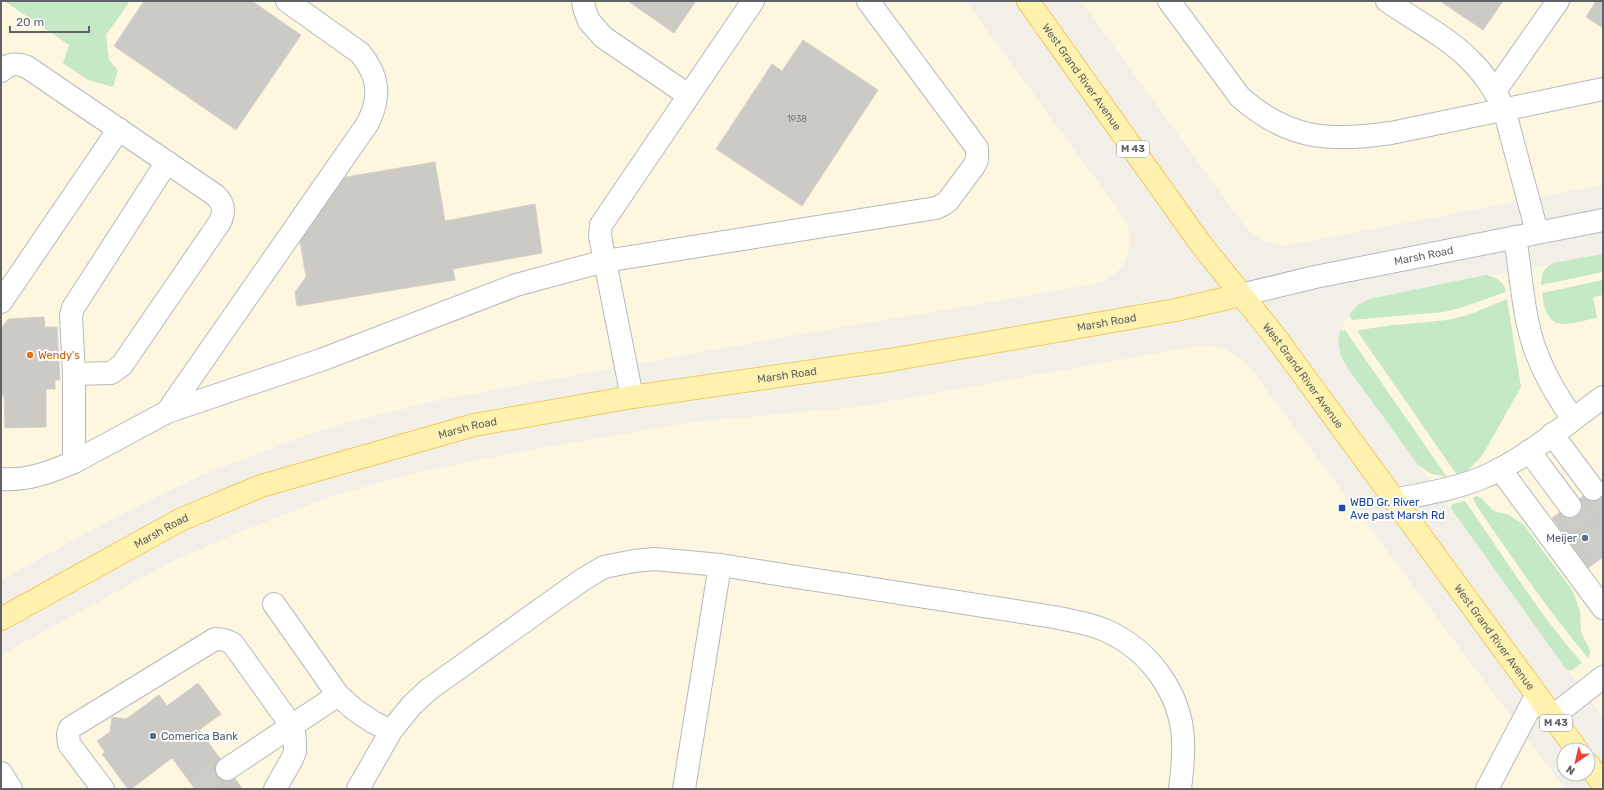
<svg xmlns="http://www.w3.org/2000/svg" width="1604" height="790" font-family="Rubik,sans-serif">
	<rect width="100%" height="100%" fill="#f1efe8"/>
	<path fill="#fef7e0" d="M1,1h965l158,217 5,12 1,12 -2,12 -5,11 -8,9 -9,6 -11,4 -344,59 -312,57 -119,30 -118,45 -86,42 -115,63z
		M1081,1h522v184l-314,60h-11l-12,-3 -18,-12 -7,-9z
		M1603,254v464l-254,-348 -8,-13 -3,-15 2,-11 9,-16 9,-10 11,-6z
		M1203,345l22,4 20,12 320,428h-1564v-134l168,-92 75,-33 91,-35 80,-22 98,-20 179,-31 165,-15z"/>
	<path fill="#c5e8c5" d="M4,1h126l-24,34 3,25 9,10 -5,17 -25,-7 -25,-17 6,-18z
		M1603,254v18l-62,13c0,-11 3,-17 12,-22z
		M1486,275c10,2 18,6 20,17l-46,16 -16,4 -92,8 -3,-5 9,-10 11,-6z
		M1603,280v15l-10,2 4,21c-32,6 -50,17 -55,-25z
		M1507,299l14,88 -39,69 -15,15 -10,4 -100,-144c29,-7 59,-7 89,-11 21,-3 41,-13 61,-21z
		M1345,330l102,147 -15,-3 -13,-8 -70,-96 -8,-13 -3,-15 2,-11z
		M1476,496l5,2 13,13 15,4 15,10 46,62 4,7 6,17 1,21 9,18v4l-2,4c-41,-48 -76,-101 -112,-153l-3,-7z
		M1465,501c38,54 73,112 117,162l-11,8 -5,-2 -114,-159 -1,-2 1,-4z"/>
	<path fill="#cccac5" stroke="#d6d1c6" d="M144,1h108l49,34 -65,95 -122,-84z
		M628,1h68l-22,32z
		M1440,1h63l-20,29z
		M1596,1h7v27l-17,-11z
		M803,40l75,50 -76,116 -86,-57 56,-85 10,7z
		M435,162l10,59 90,-17 7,49 -89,16 2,11 -158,26 -2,-14 11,-15 -7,-42 41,-57z
		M44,317l1,10h12l3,53h-5v9h-9v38l-41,1 -1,-33h-3v-66l7,-10z
		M1603,482v75l-15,11 -36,-50z
		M198,683l23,31 -22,16 43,58 -47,1 -23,-31 -41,31h-3l-26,-35 3,-2 -8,-11 13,-9 2,-15 14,2 33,-24 8,11z"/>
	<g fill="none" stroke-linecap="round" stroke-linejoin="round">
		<path stroke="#ccccc8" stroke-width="22" stroke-dasharray="22 11" stroke-linecap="butt" d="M1593,489l10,14
			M1570,506l33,45
			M197,789l30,-20"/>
		<g stroke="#b5b8bc" stroke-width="24">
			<g id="minor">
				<path d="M583,1l2,10 4,10 14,16 85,58"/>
				<path d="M1169,1l71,96c49,43 89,45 151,36l212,-44"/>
				<path d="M1387,1c26,18 60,36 82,58 15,14 26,31 35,50l33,123"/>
				<path d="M1,71c8,-8 16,-8 26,-4l188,128c9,8 10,16 5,27l-98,143 -11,8 -37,1v88c-23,10 -47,19 -73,17"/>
				<path d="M1495,91l63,-90"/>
				<path d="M1515,237c6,36 8,81 21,115 9,24 22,46 37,67"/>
				<path id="s1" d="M1241,295l74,-18 288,-57"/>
				<path d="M1,302l118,-173"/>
				<path d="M74,374l-3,-58 2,-8 94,-146"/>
				<path d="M632,397l-32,-161 1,-11 152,-224"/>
				<path d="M167,412l201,-289c13,-27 11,-47 -8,-70l-73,-52"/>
				<path d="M1552,434l41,55"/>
				<path d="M1529,451l41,55"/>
				<path d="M74,462l93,-50 154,-52 195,-75 89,-24 331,-53 8,-4 4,-3 26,-35 3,-6v-12l-109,-147"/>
				<path d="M1500,469l103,139"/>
				<path d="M1394,500c28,-6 58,-10 85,-21 43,-17 87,-55 124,-82"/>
				<path d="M274,604l64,91 17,15 18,12 18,9"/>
				<path d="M1552,717l51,-40"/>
				<path d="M227,769l111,-74"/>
				<path d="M1,773l10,16"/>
				<path d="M103,789l-34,-45 -1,-10 2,-6 145,-89c8,0 12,1 18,5l58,81 3,8 1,9v10l-4,9 -16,28"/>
				<path d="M358,789l33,-58 20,-25 17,-16 154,-110 22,-13 30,-6 21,-2 65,6 334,52c18,4 36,6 53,14 42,19 74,62 76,109 1,17 -1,33 -3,49"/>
				<path d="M684,789l36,-224"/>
				<path d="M1487,789l49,-93"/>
			</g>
		</g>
		<g stroke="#f2c960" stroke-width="24">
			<g id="major">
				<path id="s2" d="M1028,1l172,242 77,96 300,411"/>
				<path id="s3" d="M1,619l179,-99 81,-34 213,-61 158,-28 258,-37 286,-50 65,-15"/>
				<path d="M1588,764l15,20"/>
			</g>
		</g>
		<use href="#minor" stroke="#fff" stroke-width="22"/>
		<use href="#major" stroke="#fff2af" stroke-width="22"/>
	</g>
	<circle fill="#e8710a" stroke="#fff" stroke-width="1.5" cx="30" cy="355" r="4"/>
	<rect fill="#1a4fb4" stroke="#fff" stroke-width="1.5" x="1338" y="504" width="8" height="8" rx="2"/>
	<g fill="#5c6f8a" stroke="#fff" stroke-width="1.5">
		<circle cx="1585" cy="538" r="4"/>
		<circle cx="153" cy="736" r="4"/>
	</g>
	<g text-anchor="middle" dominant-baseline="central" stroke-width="4" stroke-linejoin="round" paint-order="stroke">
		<g font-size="9" fill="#7a7d7f">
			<text x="797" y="119">1938</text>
		</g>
		<g fill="#fff" stroke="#8f9295" stroke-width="1">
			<rect x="1117" y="141" width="32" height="16" rx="3"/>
			<rect x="1540" y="715" width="32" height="16" rx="3"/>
		</g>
		<g font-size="10" font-weight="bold" fill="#5f6368">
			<text x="1133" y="149">M 43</text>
			<text x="1556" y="723">M 43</text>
		</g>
		<g font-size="11" fill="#5f6368" stroke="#fff">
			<text stroke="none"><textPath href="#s2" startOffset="93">West Grand River Avenue</textPath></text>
			<text stroke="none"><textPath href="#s1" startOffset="187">Marsh Road</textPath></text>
			<text stroke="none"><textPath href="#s3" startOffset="1155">Marsh Road</textPath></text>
			<text stroke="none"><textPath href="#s3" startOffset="831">Marsh Road</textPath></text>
			<text stroke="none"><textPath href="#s2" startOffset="465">West Grand River Avenue</textPath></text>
			<text stroke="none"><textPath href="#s3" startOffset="507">Marsh Road</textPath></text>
			<text stroke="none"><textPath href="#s3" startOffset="183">Marsh Road</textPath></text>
			<text stroke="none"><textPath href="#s2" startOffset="789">West Grand River Avenue</textPath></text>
		</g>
		<g font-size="11" fill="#c56008" stroke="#fff" text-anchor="start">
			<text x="38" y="355">Wendy's</text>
		</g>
		<g font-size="11" fill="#164399" stroke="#fff" text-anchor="start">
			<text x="1350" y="502">WBD Gr. River<tspan x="1350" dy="13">Ave past Marsh Rd</tspan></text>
		</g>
		<g font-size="11" fill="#4e5e75" stroke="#fff" text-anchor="end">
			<text x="1577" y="538">Meijer</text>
			<text x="161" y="736" text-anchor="start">Comerica Bank</text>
		</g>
	</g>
	<rect width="1604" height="790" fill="none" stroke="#5f6368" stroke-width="4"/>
	<g transform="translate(1576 762) rotate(214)"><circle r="19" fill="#ffffff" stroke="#bfc1c3"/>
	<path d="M0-3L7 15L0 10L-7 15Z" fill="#ea4335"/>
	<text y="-6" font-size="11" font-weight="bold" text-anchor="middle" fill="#5f6368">N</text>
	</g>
	<path d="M10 26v6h79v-6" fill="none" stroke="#5f6368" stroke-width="2"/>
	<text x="16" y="26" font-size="12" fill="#5f6368" stroke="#ffffff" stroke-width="3" paint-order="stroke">20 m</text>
</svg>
